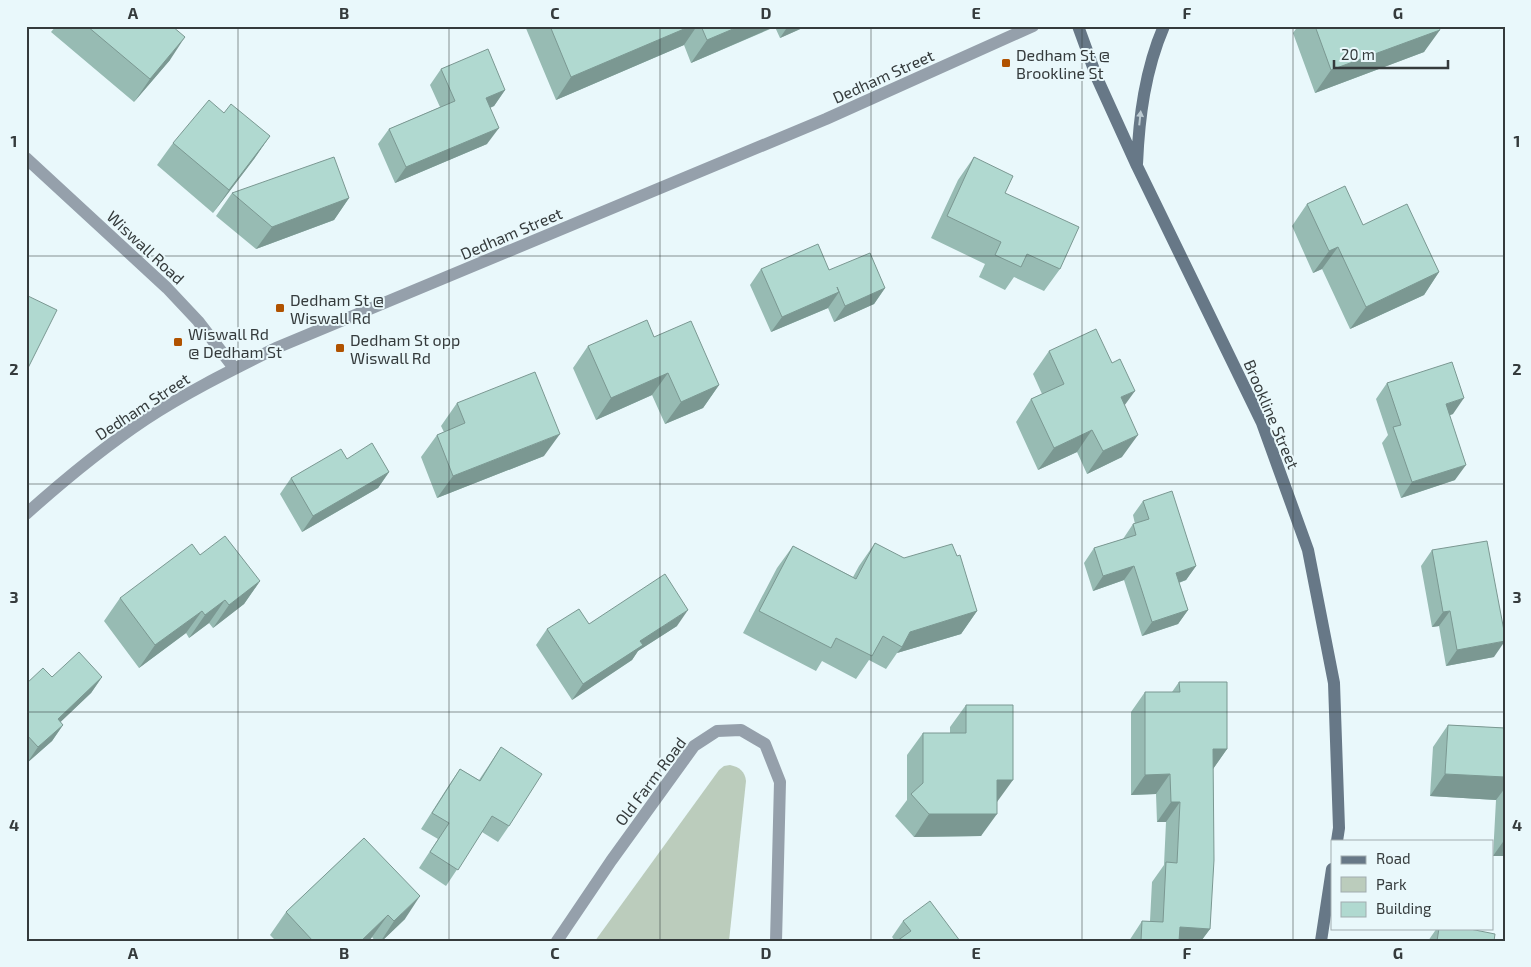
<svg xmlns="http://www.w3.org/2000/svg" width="1531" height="967" font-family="'Exo 2',sans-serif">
	<rect width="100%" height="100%" fill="#e9f8fb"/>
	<path fill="#bbccbc" d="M730,765c10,2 15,7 16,16l-17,160h-134l124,-171 5,-4z"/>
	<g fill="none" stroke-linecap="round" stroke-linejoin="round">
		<path stroke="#95a0ab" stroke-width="12" d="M557,941l54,-80 83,-115 23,-15 24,-1 24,14 15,38 -4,159"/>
		<path stroke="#95a0ab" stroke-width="12" d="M26,158l141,130 31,33 36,47
			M26,514c38,-34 78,-67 120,-95 41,-27 86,-49 130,-71l550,-229 207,-93"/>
		<path stroke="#677887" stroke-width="12" d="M1078,26l19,52 40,88 125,257 46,127 26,133 5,145 -2,13
			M1137,164c2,-47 8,-94 27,-138
			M1321,941l11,-72"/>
	</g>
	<path fill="#97bbb3" d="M56,26h116l-2,34 -36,42 -83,-70z
		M525,26h282l-27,12 -5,-11 -84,36 -7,-18 -128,55z
		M1298,26h140l-14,26 -109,41 -22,-60z
		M441,69l64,21 -11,16 -4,2 -3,36 -92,39 -17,-39 11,-15 51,-22 -10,-22z
		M224,113l46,23 -16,23 -41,54 -56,-48 16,-22z
		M974,157l31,36 55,76 -16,22 -30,-14 -9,13 -26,-13 6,-13 -54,-26 27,-58z
		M232,193l117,5 -15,22 -78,29 -40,-33z
		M1307,204l56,21 76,47 -15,23 -74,34 -28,-60 -9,4 -21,-47z
		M761,269l68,1 56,18 -11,16 -40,18 -6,-14 -57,24 -21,-47z
		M654,337l65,48 -16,23 -38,16 -13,-29 -56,25 -23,-52 15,-22z
		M1049,351l75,55 -2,51 -35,17 -10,-22 -39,18 -22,-48 15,-23 11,-5 -9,-20z
		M1387,383l66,31 -3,1 5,65 -54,18 -19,-55 6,-8 -12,-36z
		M457,403l87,53 -107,42 -16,-41 16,-22 7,-3 -3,-6z
		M347,459l42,13 -11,16 -76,44 -22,-38 11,-16z
		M1143,501l53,65 -10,14 -7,3 9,27 -10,14 -36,12 -18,-56 -31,11 -9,-28 10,-15 29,-9 10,-15h2l-2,-9z
		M875,543l102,68 -16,23 -64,19 -11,16 -17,-9 -13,19 -34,-18 -6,10 -73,-38 34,-65 16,-22 60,31 6,-11z
		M1432,550l62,107 -48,9 -7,-40 -7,1 -11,-61z
		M200,555l60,26 -16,23 -31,24 -4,-5 -20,15 -3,-5 -47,35 -35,-47 16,-23z
		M589,624l88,2 -39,25 -6,9 -60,40 -36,-55 11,-16z
		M102,677l-11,16 -31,29 3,3 -11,16 -25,22 -1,-1v-78z
		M1179,682l48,67 -14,20 -3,160 -9,12h-72l13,-20h8l2,-39 12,-17 2,-43h-9l-1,-28 -25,1v-83l14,-20h27z
		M966,705l31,97 -16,34 -67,1 -19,-21 12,-16v-45l16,-22h27v-6z
		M1448,725l57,3v128h-12l3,-56 -66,-4 3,-49z
		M501,747l8,79 -11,16 -16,-10 -36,54 -27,-18 19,-29 -17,-10 28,-44 11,-16 19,11z
		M364,838l41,81 -23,22h-7l-3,-4 -3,4h-93l-6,-6 16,-23z
		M903,921l57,20h-65l-3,-4z
		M1437,928h28l29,13h-66z"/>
	<path fill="#7b9892" d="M691,26h6l-13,19 -128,55 15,-23z
		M740,26h36l-85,37 16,-23z
		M788,26h19l-27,12z
		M1440,30l-16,22 -109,41 16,-23z
		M185,37l-15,23 -36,42 16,-23z
		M505,90l-11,16 -19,8 11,-16z
		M499,128l-12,16 -92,39 11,-16z
		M270,136l-16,23 -41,54 16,-23z
		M349,198l-15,22 -78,29 16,-22z
		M1338,247l-16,22 -9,4 16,-22z
		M1439,272l-15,23 -74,34 16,-22z
		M885,288l-11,16 -40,18 11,-16z
		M839,292l-11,16 -57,24 11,-15z
		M668,373l-16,22 -56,25 15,-22z
		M719,385l-16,23 -38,16 16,-22z
		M1135,391l-16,22 2,-16z
		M1464,398l-11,16 -18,6 11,-16z
		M1092,430l-15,22 -39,18 16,-22z
		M560,434l-16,22 -107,42 16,-22z
		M1138,435l-16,22 -35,17 16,-23z
		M1466,465l-11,15 -54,18 11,-16z
		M389,472l-11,16 -76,44 11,-16z
		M1134,566l-10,14 -31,11 10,-15z
		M1196,566l-10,14 -20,7 10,-14z
		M260,581l-16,23 -31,24 16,-23z
		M225,600l-16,23 -20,15 16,-23z
		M688,610l-11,16 -39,25 -6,9 -60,40 11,-16 57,-43z
		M1188,610l-10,14 -36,12 10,-14z
		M202,611l-16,22 -47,35 16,-23z
		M977,611l-16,23 -64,19 5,-6 8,-15z
		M1450,611l-11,15 -7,1 11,-15z
		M1505,641l-11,16 -48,9 11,-16z
		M102,677l-11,16 -44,42 11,-16z
		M63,725l-11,16 -25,22 11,-16z
		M1213,749h14l-14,20z
		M1170,774l-14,20 -25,1 14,-20z
		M1445,774l60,3v11l-9,12 -66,-4z
		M997,780h16l-16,22h-16z
		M1171,802h9l-14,20h-9z
		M929,814h68l-16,22 -67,1z
		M1505,839v17h-12z
		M420,896l-15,23 -23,22h-1l13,-20z
		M388,915l-16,22 -3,4h-8z
		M1180,927l30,2 -9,12h-31z"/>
	<path fill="#b0d9d0" stroke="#7b9892" d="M87,26h85l13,11 -35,42z
		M550,26h141l-120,51z
		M701,26h39l-33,14z
		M1315,26h123l2,4 -109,40z
		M488,49l17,41 -19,8 13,30 -93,39 -17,-38 66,-28 -14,-32z
		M209,100l15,13 7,-9 39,32 -41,54 -56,-47z
		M334,157l15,41 -77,29 -40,-34z
		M974,157l39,19 -8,17 74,34 -19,42 -33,-15 -6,13 -26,-12 6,-13 -54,-26z
		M1345,186l18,39 44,-21 32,68 -73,35 -28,-60 -9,4 -22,-47z
		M818,244l11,26 41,-17 15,35 -40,18 -8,-19 2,5 -57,25 -21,-48z
		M26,295l31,15 -31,62z
		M647,320l7,17 37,-16 28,64 -38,17 -13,-29 -57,25 -23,-52z
		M1096,329l16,34 8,-4 15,32 -14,6 17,38 -35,16 -11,-21 -38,18 -23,-49 33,-15 -15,-33z
		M1452,362l12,36 -18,6 20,61 -54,17 -19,-55 8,-2 -14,-42z
		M535,372l25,62 -107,42 -16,-41 28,-12 -8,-20z
		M372,443l17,29 -76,44 -22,-38 50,-29 6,10z
		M1172,491l24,75 -20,7 12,37 -36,12 -18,-56 -31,10 -9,-28 42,-13 -3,-11 16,-5 -6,-18z
		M225,536l35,45 -31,24 -4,-5 -20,15 -3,-4 -47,34 -35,-47 72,-54 8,11z
		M1487,541l18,95v5l-48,9 -7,-39 -7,1 -11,-62z
		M875,543l29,15 48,-14 5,12 3,-1 17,56 -67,21 -8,15 -19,-11 -11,20 -36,-18 -5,10 -72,-37 34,-65 63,33z
		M665,574l23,36 -48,31 3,4 -60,39 -36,-55 32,-20 10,15z
		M79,652l23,25 -44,42 5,6 -25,22 -12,-13v-50l17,-16 9,9z
		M1179,682h48v67h-14l1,111 -4,69 -30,-2 -1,14h-38l1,-20 21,1 3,-60 11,1 3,-61h-9l-1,-28 -25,1v-83h35z
		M966,705h47v75h-16v34h-68l-18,-20 12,-11v-50h43z
		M1448,725l57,3v49l-60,-3z
		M501,747l41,27 -33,52 -17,-10 -34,54 -28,-18 19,-29 -17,-10 28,-44 20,12z
		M364,838l56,58 -26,25 -6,-6 -27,26h-48l-27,-29z
		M930,901l30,40h-63l14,-10 -8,-10z
		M1439,928h26l30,6 -1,7h-57z"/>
	<defs><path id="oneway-solid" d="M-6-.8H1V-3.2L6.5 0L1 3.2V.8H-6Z" transform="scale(1.25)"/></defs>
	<use fill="#bccbd2" href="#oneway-solid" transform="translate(1140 118) rotate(-84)"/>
	<path fill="none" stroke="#353b3c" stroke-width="1" stroke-opacity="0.55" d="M238,26v915M449,26v915M660,26v915M871,26v915M1082,26v915M1293,26v915M26,256h1479M26,484h1479M26,712h1479"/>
	<g fill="#b05200" stroke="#e9f8fb" stroke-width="2">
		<rect x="1001" y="58" width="10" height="10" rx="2.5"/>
		<rect x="275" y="303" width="10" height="10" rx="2.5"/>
		<rect x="173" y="337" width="10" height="10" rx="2.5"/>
		<rect x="335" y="343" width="10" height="10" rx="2.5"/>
	</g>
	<g text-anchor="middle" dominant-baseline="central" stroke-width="4" stroke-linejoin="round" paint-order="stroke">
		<g font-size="16" fill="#353b3c" stroke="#e9f8fb" text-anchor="start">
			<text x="1016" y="54">Dedham St @<tspan x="1016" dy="18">Brookline St</tspan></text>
			<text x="290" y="299">Dedham St @<tspan x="290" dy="18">Wiswall Rd</tspan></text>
			<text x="188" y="333">Wiswall Rd<tspan x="188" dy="18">@ Dedham St</tspan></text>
			<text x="350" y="339">Dedham St opp<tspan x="350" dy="18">Wiswall Rd</tspan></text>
		</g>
		<g font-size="16" fill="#353b3c" stroke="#e9f8fb">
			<text transform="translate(883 76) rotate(-24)">Dedham Street</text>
			<text transform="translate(511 233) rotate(-23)">Dedham Street</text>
			<text transform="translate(146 247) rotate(43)">Wiswall Road</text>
			<text transform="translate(142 406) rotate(-33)">Dedham Street</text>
			<text transform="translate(1272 414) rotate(67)">Brookline Street</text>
			<text transform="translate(650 781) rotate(-53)">Old Farm Road</text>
		</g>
	</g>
	<rect width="1531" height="967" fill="none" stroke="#e9f8fb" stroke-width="55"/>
	<rect x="1331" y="840" width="162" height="90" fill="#e9f8fb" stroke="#a1acaf"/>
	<rect x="1341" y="856" width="25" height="8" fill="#677887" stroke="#a1acaf"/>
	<text x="1376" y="864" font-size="15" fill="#353b3c">Road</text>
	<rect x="1341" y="877" width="25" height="15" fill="#bbccbc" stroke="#a1acaf"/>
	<text x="1376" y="890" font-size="15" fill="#353b3c">Park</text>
	<rect x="1341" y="902" width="25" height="15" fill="#b0d9d0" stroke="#a1acaf"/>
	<text x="1376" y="914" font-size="15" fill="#353b3c">Building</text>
	<path d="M1334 60v8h114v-8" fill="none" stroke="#353b3c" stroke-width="2.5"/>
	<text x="1341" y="60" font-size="15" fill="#353b3c" stroke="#e9f8fb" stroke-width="4" paint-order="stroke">20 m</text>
	<rect x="28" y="28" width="1476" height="912" fill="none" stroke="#353b3c" stroke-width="2"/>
	<g font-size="16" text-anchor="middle" font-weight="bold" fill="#353b3c">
		<text x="133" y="19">A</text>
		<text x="344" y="19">B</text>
		<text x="555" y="19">C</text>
		<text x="766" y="19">D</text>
		<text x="976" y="19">E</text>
		<text x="1187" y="19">F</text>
		<text x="1398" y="19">G</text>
		<text x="14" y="147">1</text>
		<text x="1517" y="147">1</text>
		<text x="14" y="375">2</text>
		<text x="1517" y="375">2</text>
		<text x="14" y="603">3</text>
		<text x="1517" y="603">3</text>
		<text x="14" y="831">4</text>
		<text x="1517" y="831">4</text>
		<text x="133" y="959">A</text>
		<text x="344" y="959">B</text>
		<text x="555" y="959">C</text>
		<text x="766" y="959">D</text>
		<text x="976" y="959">E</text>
		<text x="1187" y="959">F</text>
		<text x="1398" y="959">G</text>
	</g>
</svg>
